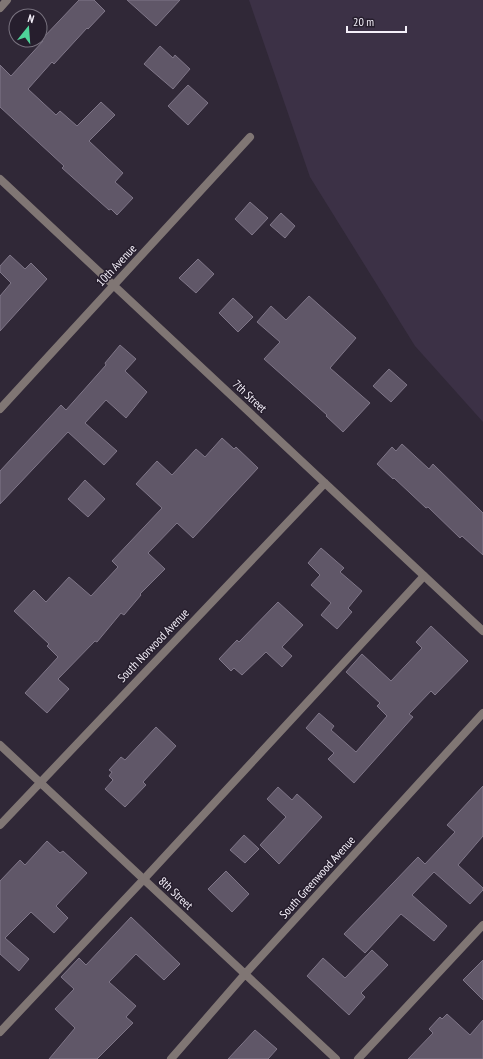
<svg xmlns="http://www.w3.org/2000/svg" width="483" height="1059" font-family="'PT Sans Narrow',sans-serif">
	<rect width="100%" height="100%" fill="#302837"/>
	<path fill="#3c3146" d="M249,0h234v422l-68,-76 -105,-169z"/>
	<path fill="#605768" stroke="#7f7688" d="M79,0h15l11,11 -17,18 -1,-1 -33,36 -2,-2 -24,27 28,26 4,-4 17,15 24,-24 14,13 -26,26 34,32 -8,9 18,16 -16,17 -6,-6 -2,1 -47,-42 2,-2 -64,-59v-42l11,11 32,-35 -2,-1z
		M127,0h53l-24,26z
		M160,46l13,12 2,-3 15,14 -17,20 -29,-25z
		M188,85l20,18 -20,22 -20,-19z
		M250,202l18,16 -16,17 -17,-16z
		M281,213l14,13 -10,12 -15,-13z
		M10,255l15,14 6,-6 16,16 -47,52v-35l11,-13 -11,-11v-6z
		M198,259l16,15 -18,19 -17,-15z
		M309,296l47,42 -26,30 40,35 -27,29 -17,-16 1,-1 -63,-56 16,-17 -23,-20 14,-16 15,14z
		M233,298l20,19 -15,15 -19,-19z
		M120,345l16,14 -11,12 22,21 -21,26 -20,-18 -21,23 32,28 -13,14 -36,-33 -68,72v-33l61,-66 5,5 40,-45 -1,-2z
		M389,369l18,16 -16,17 -18,-16z
		M222,438l12,11 2,-2 22,21 -65,70 -16,-15 -29,30 17,16 -25,25 1,1 -17,20 -3,-2 -24,29 -2,-1 -37,38 11,10 -22,24 -22,-20 33,-36 -11,-11 2,-2 -35,-33 20,-21 12,12 23,-25 22,19 27,-29 -6,-6 50,-53 -26,-24 21,-23 15,14 24,-26 9,8z
		M402,444l27,25 4,-5 50,49v42l-21,-19 -2,2 -32,-31 -2,1 -32,-30 -1,1 -16,-15 15,-17 4,4z
		M85,480l20,19 -17,18 -20,-18z
		M321,548l23,20 -4,4 22,19 -14,17 4,4 -15,17 -16,-14 10,-12 -20,-18 9,-10 -12,-12z
		M278,602l25,23 -21,22 10,9 -10,11 -16,-15 -24,23 -8,-7 -3,3 -12,-12 18,-19 2,2z
		M431,626l37,35 -33,34 -4,-4 -22,23 4,3 -59,66 -26,-24 6,-6 -28,-25 13,-15 15,13 -3,4 25,22 31,-36 -10,-10 3,-3 -34,-31 16,-18 29,27 31,-33 -6,-6z
		M156,727l20,19 -33,36 3,3 -21,22 -20,-18 8,-9 -4,-4 3,-4 -3,-2 12,-13 4,3z
		M483,786v50l-25,29 25,23v2l-13,14 -36,-32 -22,23 35,31 -13,15 -33,-27 -36,39 -21,-19 74,-77 7,7 30,-32 -8,-7z
		M278,787l14,13 5,-6 25,23 -43,47 -19,-19 26,-28 -19,-18z
		M244,835l15,14 -14,14 -15,-13z
		M47,841l13,12 3,-2 24,22 -31,33 12,12 -14,15 -23,-21 -26,26 24,21 -10,12 -19,-17v-73l20,-21 5,5z
		M226,871l23,23 -17,18 -24,-23z
		M131,917l49,47 -16,16 -28,-26 -27,28 27,24 -10,11 7,6 -36,36h-48l26,-31 -20,-19 19,-20 -13,-12 18,-19 7,7z
		M372,950l16,15 -27,28 4,4 -16,18 -42,-39 16,-18 22,20z
		M483,960v40l-20,-20z
		M447,1014l23,21 13,-15v39h-75l25,-26 -4,-4 11,-12 2,2z
		M255,1030l22,19 -9,10h-40z"/>
	<g fill="none" stroke-linecap="round" stroke-linejoin="round">
		<path stroke="#807674" stroke-width="8" d="M0,1032l144,-153 280,-303
			M358,1059l125,-134"/>
		<path stroke="#807674" stroke-width="8" d="M0,8l7,-8
			M0,179l483,452
			M0,409l250,-272
			M0,745l336,314
			M0,825l325,-342
			M171,1059l74,-85 238,-261"/>
	</g>
	<g text-anchor="middle" dominant-baseline="central" stroke-width="3" stroke-linejoin="round" paint-order="stroke">
		<g font-size="12" fill="#f4eff9" stroke="#261e2d">
			<text transform="translate(116 265) rotate(-47)">10th Avenue</text>
			<text transform="translate(250 396) rotate(43)">7th Street</text>
			<text transform="translate(153 645) rotate(-46)">South Norwood Avenue</text>
			<text transform="translate(317 877) rotate(-48)">South Greenwood Avenue</text>
			<text transform="translate(176 893) rotate(43)">8th Street</text>
		</g>
	</g>
	<g transform="translate(28 28) rotate(17)"><circle r="19" fill="#261e2d" stroke="#78727f"/>
	<path d="M0-3L7 15L0 10L-7 15Z" fill="#4ed399"/>
	<text y="-6" font-size="11" font-weight="bold" text-anchor="middle" fill="#f4eff9">N</text>
	</g>
	<path d="M347 26v6h59v-6" fill="none" stroke="#f4eff9" stroke-width="2"/>
	<text x="353" y="26" font-size="12" fill="#f4eff9" stroke="#261e2d" stroke-width="3" paint-order="stroke">20 m</text>
</svg>
